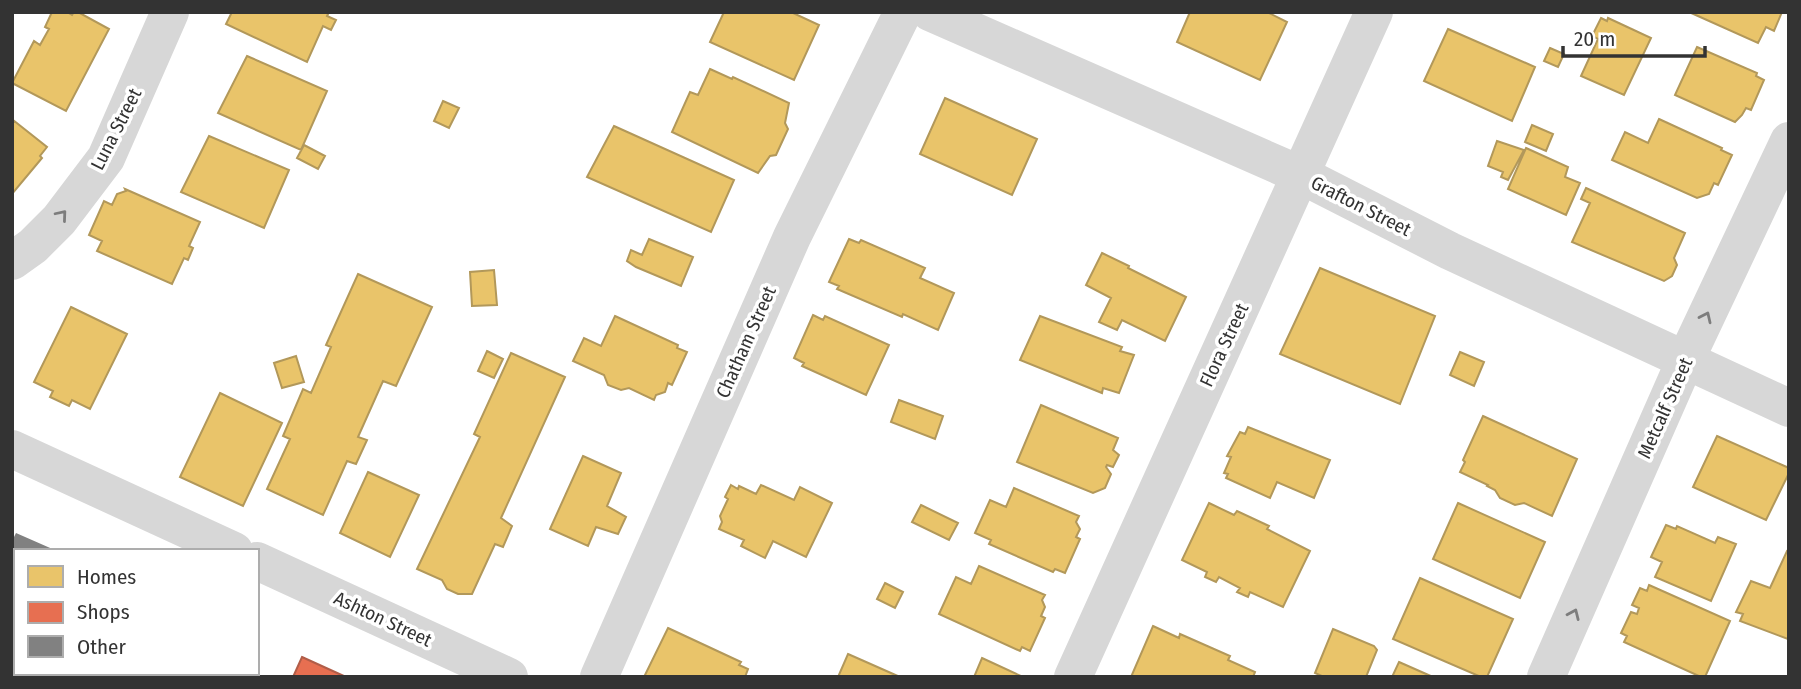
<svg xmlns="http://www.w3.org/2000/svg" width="1801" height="689" font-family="'Fira Sans Condensed',sans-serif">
	<rect width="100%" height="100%" fill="#fff"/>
	<path fill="#e9c46a" stroke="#b2985a" stroke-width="2" d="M52,12h15l5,3 2,-3h4l31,17 -43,82 -54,-28 22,-42 6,4 9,-16 -4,-2z
		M232,12h97l-2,4 9,4 -5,10 -8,-4 -16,36 -81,-38z
		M724,12h67l28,13 -25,55 -84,-38z
		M1190,12h77l20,10 -27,58 -83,-38z
		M1689,12h93l-8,19 -8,-4 -8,16z
		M1601,18l6,3 1,-3 43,20 -27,57 -43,-19 17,-37 -6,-3z
		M1448,29l87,38 -23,54 -88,-40z
		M1697,47l60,26 -1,3 8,4 -13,30 -5,-2 -4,7 -7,7 -60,-27z
		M1550,48l14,6 -6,13 -14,-6z
		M247,56l80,35 -26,59 -83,-37z
		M710,69l22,10 1,-2 56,26 -4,20 3,6 -12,26 -6,1 -12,17 -86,-41 18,-40 8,3z
		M945,98l92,41 -25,56 -92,-41z
		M443,101l16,7 -10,20 -15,-7z
		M1659,119l63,29 -1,2 11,5 -14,30 -4,-2 -5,11 -12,4 -85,-38 13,-28 23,11z
		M13,120l34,27 -7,9 2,2 -30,36z
		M1532,125l21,9 -7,17 -21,-9z
		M614,126l120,54 -23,52 -124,-55z
		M209,136l80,34 -25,58 -83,-36z
		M1497,141l27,9 -16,30 -7,-3 2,-5 -15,-6z
		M304,145l21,11 -7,13 -21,-11z
		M1526,148l42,19 -3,10 15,6 -14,32 -58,-26z
		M1586,188l99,45 -11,25 3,7 -5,11 -8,5 -92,-39 18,-39 -9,-4z
		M125,189l75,33 -11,24 4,2 -5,12 -4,-2 -12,26 -75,-33 5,-10 -13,-6 15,-34 8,4 5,-11 9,-3z
		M649,239l44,18 -12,29 -45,-19 -9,-6 4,-11 11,5z
		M849,239l10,4 2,-3 64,28 -5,10 34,15 -16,37 -35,-16 -1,3 -65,-28 2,-3 -10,-4z
		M1102,253l27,13 -1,2 58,29 -21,44 -43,-21 -5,10 -18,-8 12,-24 -25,-13z
		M1320,268l115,48 -35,88 -120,-50z
		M494,270l3,35 -25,1 -2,-34z
		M358,274l74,33 -36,79 -13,-5 -25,56 9,3 -11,24 -9,-3 -24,54 -56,-26 23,-50 -7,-3 20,-47 8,4 20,-46 -5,-2z
		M71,307l56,27 -37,75 -18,-9 -3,6 -19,-9 3,-6 -19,-9z
		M813,315l10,5 2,-4 64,29 -23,50 -64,-29 2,-3 -10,-5z
		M615,316l63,29 -1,3 10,4 -15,33 -4,-2 -3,9 -9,3 -2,5 -25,-12 -8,2 -13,-5 -4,-10 -31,-14 11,-23 17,8z
		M1040,316l82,31 -2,4 14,4 -15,38 -16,-5 -1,5 -82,-33z
		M487,351l16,8 -9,19 -16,-7z
		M1460,352l24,10 -10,24 -24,-11z
		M511,353l54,24 -64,141 11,8 -9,21 -8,-3 -23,50h-14l-11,-5 -5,-9 -25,-11 63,-132 -6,-3z
		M296,356l8,26 -22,6 -8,-25z
		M220,393l62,30 -39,83 -63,-29z
		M899,400l44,16 -8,23 -44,-17z
		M1041,405l77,33 -5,12 6,5 -6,12 -6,-2 -1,2 5,7 -6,14 -12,5 -76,-31z
		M1483,416l94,43 -25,57 -28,-13 -9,2 -15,-7 -5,-8 -8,-4 1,-1 -28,-13 5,-10 -2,-2z
		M1248,427l82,33 -16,38 -37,-16 -7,16 -44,-20 2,-4 -4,-1 7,-16 -4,-1 13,-24 5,2z
		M1717,436l72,32v5l-23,47 -73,-33z
		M583,456l38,17 -14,33 19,11 -8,17 -22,-7 -8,19 -38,-17z
		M368,472l51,23 -29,62 -50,-24z
		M731,485l7,4 1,-3 17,8 5,-9 33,15 6,-13 32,16 -26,54 -33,-16 -8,17 -24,-12 3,-6 -25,-11 3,-7 -2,-6 8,-17 -3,-2z
		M1014,488l65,28 -3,6 4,7 -4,8 4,2 -15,34 -10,-4 -2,3 -64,-28 2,-4 -16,-7 15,-33 16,7z
		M1209,503l25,12 3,-4 32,15 -2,3 43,22 -27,56 -33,-15 -2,5 -11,-5 3,-4 -21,-11 -3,5 -11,-5 2,-5 -25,-12z
		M1458,503l87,39 -25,56 -87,-39z
		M921,505l37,18 -9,17 -37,-18z
		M1666,525l10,4 1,-3 38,17 3,-6 18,7 -25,57 -56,-24 7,-15 -11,-5z
		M1787,551l2,1 -1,87 -48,-18 3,-7 -7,-2 15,-31 19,7z
		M979,566l66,29 -3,5 3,7 -4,9 4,2 -15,33 -8,-4 -2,4 -81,-37 17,-37 15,7z
		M1420,578l93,41 -26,58h-6l-88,-38z
		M885,583l18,9 -8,16 -18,-9z
		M1649,585l81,36 -25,56h-4l-77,-35 3,-6 -6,-3 10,-21 6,2 2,-6 -7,-3 8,-17 7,3z
		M1153,626l26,12 1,-4 50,22 -2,4 27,12 -2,5h-122z
		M668,628l73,34 -2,3 9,4 -3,8h-101z
		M1333,629l41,17 3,4 -11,27h-42l-9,-4z
		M848,654l52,23h-62z
		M982,658l41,19h-49z
		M1399,662l34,15h-41z"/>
	<path fill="#e76f51" stroke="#b15d48" stroke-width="2" d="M302,657l44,20h-53z"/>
	<path fill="#818181" d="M16,533l41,18h-41v72l-4,-1v-81z"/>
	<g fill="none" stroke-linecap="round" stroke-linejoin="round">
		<path stroke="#d7d7d7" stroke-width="38" d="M930,12l371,163 149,76 339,157
			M12,261l21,-15 26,-26 47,-62 64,-146
			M12,449l222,102
			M257,561l252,116
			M599,677l193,-440 111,-225
			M1073,677l301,-665
			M1546,677l139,-316 104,-220"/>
	</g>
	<defs><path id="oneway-chevron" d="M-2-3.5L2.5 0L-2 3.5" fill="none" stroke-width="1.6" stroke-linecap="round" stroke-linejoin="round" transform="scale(1.75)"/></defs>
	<g stroke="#7d7d7d">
		<use href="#oneway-chevron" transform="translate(62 215) rotate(-50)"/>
		<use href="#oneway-chevron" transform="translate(1706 317) rotate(-65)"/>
		<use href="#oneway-chevron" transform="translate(1574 614) rotate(-66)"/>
	</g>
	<g text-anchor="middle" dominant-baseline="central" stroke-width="7" stroke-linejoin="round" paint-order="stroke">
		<g font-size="19" fill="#333" stroke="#fff">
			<text transform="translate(116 129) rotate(-63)">Luna Street</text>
			<text transform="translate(1361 206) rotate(27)">Grafton Street</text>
			<text transform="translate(746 342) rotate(-66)">Chatham Street</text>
			<text transform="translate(1224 345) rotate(-65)">Flora Street</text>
			<text transform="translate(1665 408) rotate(-66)">Metcalf Street</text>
			<text transform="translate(383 619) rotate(25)">Ashton Street</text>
		</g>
	</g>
	<rect width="1801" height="689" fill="none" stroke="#333333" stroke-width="28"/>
	<rect x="14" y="549" width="245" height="126" fill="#ffffff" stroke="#adadad" stroke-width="2"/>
	<rect x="28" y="566" width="35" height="21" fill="#e9c46a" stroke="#adadad" stroke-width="2"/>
	<text x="77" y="584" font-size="21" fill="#333333">Homes</text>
	<rect x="28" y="602" width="35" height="21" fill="#e76f51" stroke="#adadad" stroke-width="2"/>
	<text x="77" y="619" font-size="21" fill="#333333">Shops</text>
	<rect x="28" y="636" width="35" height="21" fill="#818181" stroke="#adadad" stroke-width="2"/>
	<text x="77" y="654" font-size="21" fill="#333333">Other</text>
	<path d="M1563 46v10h142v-10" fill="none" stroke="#333333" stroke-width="3.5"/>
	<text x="1574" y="46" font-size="21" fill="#333333" stroke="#ffffff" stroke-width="5" paint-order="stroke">20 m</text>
</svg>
